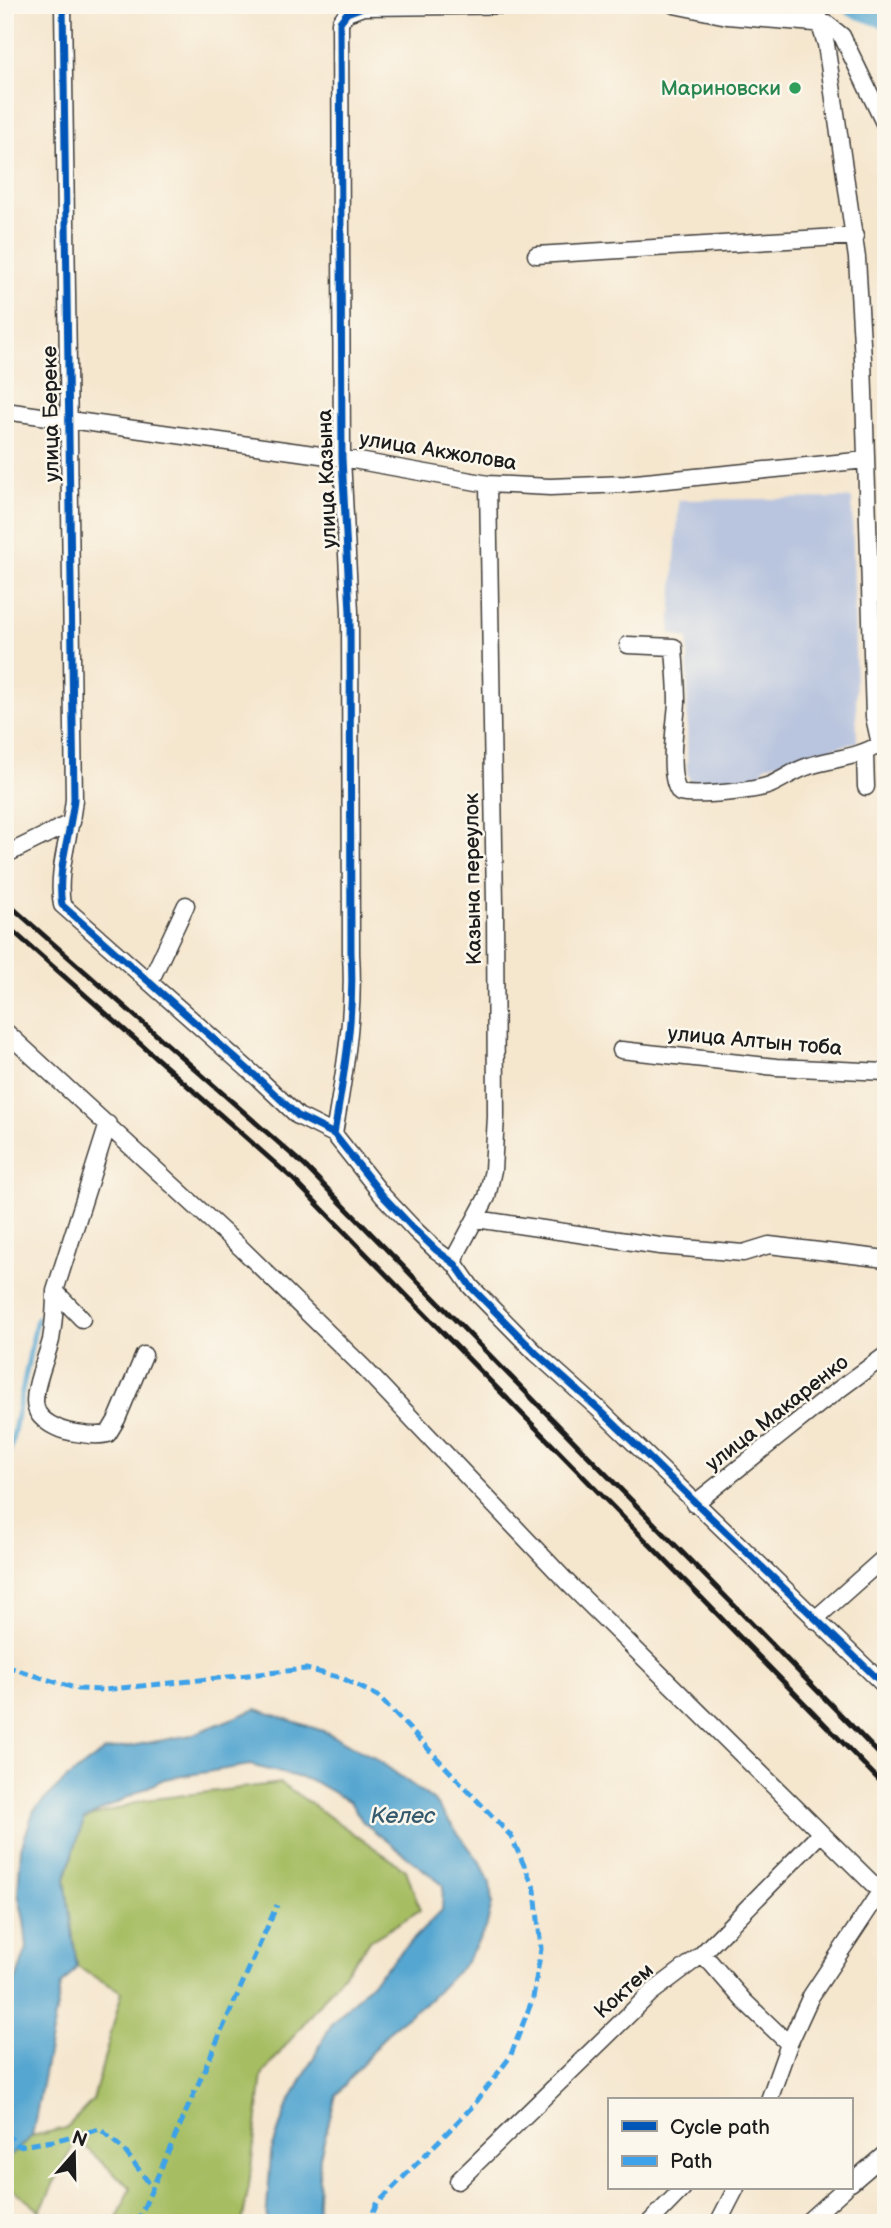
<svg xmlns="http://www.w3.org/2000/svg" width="891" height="2228" font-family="'Balsamiq Sans',sans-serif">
	<rect width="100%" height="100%" fill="#fbf7ec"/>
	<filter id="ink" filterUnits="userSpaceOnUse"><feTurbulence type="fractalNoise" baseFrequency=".0143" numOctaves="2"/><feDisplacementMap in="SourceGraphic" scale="14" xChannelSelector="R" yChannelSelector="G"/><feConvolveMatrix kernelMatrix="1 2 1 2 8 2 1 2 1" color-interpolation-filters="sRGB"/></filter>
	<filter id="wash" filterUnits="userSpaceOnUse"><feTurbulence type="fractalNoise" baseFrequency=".00686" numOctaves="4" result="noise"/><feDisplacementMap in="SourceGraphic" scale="28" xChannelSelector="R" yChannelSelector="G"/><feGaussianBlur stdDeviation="1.57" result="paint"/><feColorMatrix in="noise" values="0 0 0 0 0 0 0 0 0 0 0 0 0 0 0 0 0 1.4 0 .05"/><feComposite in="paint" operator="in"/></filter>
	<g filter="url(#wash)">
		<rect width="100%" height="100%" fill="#f5e6ce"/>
		<path fill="#b9c5de" d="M852,498l5,244 -92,24 -8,15 -65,5 -5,-14 1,-133 -18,-6 9,-133z"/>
		<path fill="#a6bd62" stroke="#616c3f" stroke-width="2" d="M281,1783l125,87 14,40 -50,31 -108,134 -13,111 -7,37h-127l16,-35 -55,-49 -36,72 -35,-28v-22l27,-25 34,-8 27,-28 29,-108 -45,-25 -12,-88 19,-60 61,-19z"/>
		<path fill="#55a6d0" stroke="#386176" stroke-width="2" d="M256,1709l70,23 49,26 58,42 49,65 8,18 2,21 -6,24 -20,34 -35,36 -42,33 -53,64 -16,61 -3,67h-51l5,-70 14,-42 47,-88 110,-113 1,-25 -80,-63 -13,-20 -37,-21 -63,-16 -86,14 -80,40 -19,60 12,88 -16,19 -29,150 -27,25v-143l9,-33 13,-37 -3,-28 -6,-27 3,-45 13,-38 30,-29 40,-30 87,-16z"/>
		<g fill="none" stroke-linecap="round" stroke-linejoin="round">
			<path stroke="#55a6d0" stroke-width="5" d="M5,1475l32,-157"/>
			<path stroke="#55a6d0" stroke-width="18" d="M850,5l3,3 33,12"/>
		</g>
	</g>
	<g filter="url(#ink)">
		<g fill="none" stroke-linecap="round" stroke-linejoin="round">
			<g stroke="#3d3a37" stroke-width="19">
				<path id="minor" d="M63,5l11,794c-3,35 -18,71 -12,106l197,174 39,37 36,18 49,62 32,34 21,20 19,14 16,23 65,66 67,60 283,274
					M674,5l53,11 100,8 15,12 44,91
					M819,5v17l7,22 31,214 6,102 11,357 6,27 6,5
					M536,255l319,-19
					M5,411l337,47 146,26 62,3 76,-3 240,-24
					M628,645l46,2c1,18 3,36 3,55 -1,22 -11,74 3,91 17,4 74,-2 90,-8 14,-6 25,-15 39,-19 25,-8 49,-8 71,-22
					M865,754l1,33
					M5,855l67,-33
					M150,982l36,-77
					M5,1031l236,217 122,119 204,215 319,315
					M621,1050l155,17 110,5
					M108,1124l-53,167c0,16 -1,32 -4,49 -4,17 -20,52 -15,68 3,13 23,22 34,24 13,2 25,5 38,2l9,-15 27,-64
					M334,1134c10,-60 21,-119 17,-180l-1,-342 -8,-154 -2,-436 7,-9 16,-6 171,-2
					M476,1219l184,27 83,7 26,-8 117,14
					M455,1264l2,-11 30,-56 6,-27 3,-54 -1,-212 -7,-420
					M55,1291l27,28
					M694,1504l128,-102 64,-47
					M814,1620l72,-64
					M700,1956l10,6 34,39 45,43
					M769,2100l20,-56 22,-48 69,-104
					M458,2181l193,-188 49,-37 120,-122
					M851,2183l35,-30
					M649,2223l34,-35
					M718,2223l18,-35
					M806,2223l39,-35"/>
			</g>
			<use href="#minor" stroke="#fff" stroke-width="16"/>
			<path stroke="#1c1c1c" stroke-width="5" d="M5,901l301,266 580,594
				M5,924l289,256 592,607"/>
			<path stroke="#3da2ea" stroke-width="5" stroke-dasharray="10 5" stroke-linecap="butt" d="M5,1666l73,23 25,1 203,-21 36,9 36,18 133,140 24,54 6,59 -8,49 -23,59 -37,49 -96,98 -9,19
				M5,2133l14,13 34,-5 47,-12 24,21 28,37
				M137,2223l140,-318"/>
			<g stroke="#fbf7ec" stroke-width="11">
				<path id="cycleway" d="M63,5l11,794c-3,35 -18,71 -12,106l197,174 39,37 36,18 49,62 32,34 21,20 19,14 16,23 65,66 67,60 283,274
					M334,1134c10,-60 21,-119 17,-180l-1,-342 -8,-154 -2,-436 7,-9 16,-6 171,-2"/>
			</g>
			<use href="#cycleway" stroke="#0057b8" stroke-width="7"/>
		</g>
	</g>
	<circle fill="#2e9e5b" stroke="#fbf7ec" stroke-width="2.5" cx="795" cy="88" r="7"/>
	<g text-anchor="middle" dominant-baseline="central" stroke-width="5" stroke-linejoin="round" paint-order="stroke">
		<g font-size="21" fill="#27864d" stroke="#fbf7ec" text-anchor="end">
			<text x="781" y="88">Мариновски</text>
		</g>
		<g font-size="21" fill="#1c1c1c" stroke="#fbf7ec">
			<text transform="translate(51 414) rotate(-91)">улица Береке</text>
			<text transform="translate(438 451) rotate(9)">улица Акжолова</text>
			<text transform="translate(327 479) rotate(-92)">улица Казына</text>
			<text transform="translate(473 879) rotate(-91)">Казына переулок</text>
			<text transform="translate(755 1041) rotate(5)">улица Алтын тоба</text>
			<text transform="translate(777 1413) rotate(-38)">улица Макаренко</text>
			<text transform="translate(624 1991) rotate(-42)">Коктем</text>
		</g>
		<g font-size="23" font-style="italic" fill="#365a6d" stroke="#fbf7ec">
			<text x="403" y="1816">Келес</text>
		</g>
	</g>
	<rect width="891" height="2228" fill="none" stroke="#fbf7ec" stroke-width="28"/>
	<rect x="608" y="2098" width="245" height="91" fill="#fbf7ec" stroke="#a29f99" stroke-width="2"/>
	<rect x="622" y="2121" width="35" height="10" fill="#0057b8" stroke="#a29f99" stroke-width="2"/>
	<text x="670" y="2134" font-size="21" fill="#1c1c1c">Cycle path</text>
	<rect x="622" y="2156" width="35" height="10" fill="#3da2ea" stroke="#a29f99" stroke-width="2"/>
	<text x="670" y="2168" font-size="21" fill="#1c1c1c">Path</text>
	<g transform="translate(74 2154) rotate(20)" stroke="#fbf7ec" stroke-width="5" paint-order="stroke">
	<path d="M0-5L12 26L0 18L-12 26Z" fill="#1c1c1c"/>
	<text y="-10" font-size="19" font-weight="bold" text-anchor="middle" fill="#1c1c1c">N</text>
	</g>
</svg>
